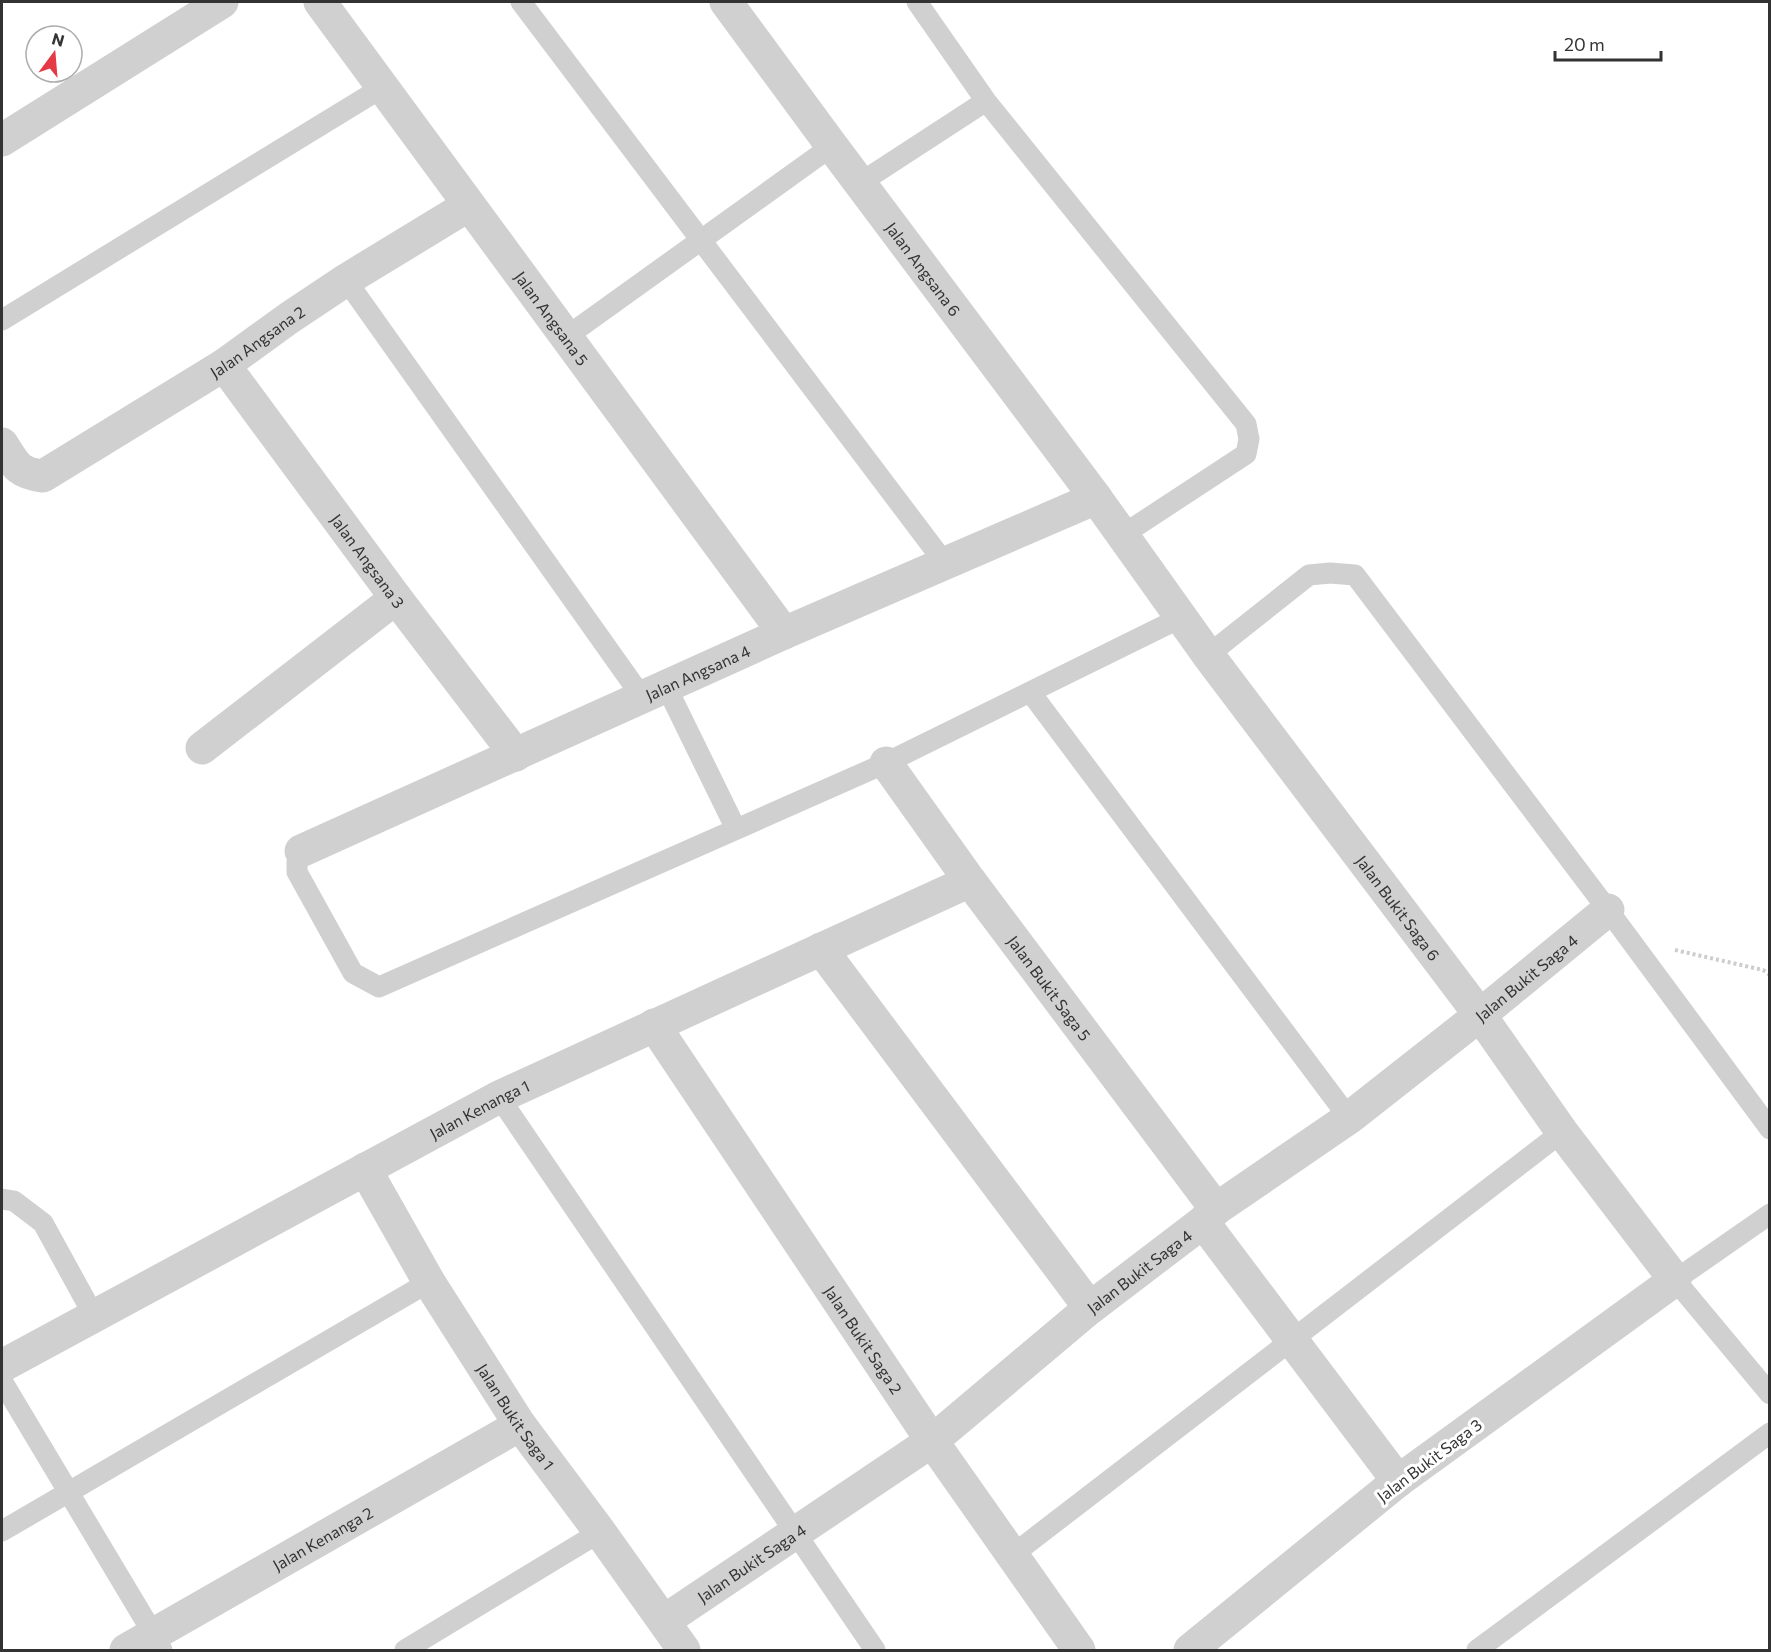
<svg xmlns="http://www.w3.org/2000/svg" width="1771" height="1652" font-family="Commissioner,sans-serif">
	<rect width="100%" height="100%" fill="#fff"/>
	<g fill="none" stroke-linecap="round" stroke-linejoin="round">
		<path stroke="#cdcdcd" stroke-width="4" stroke-dasharray="3 3" stroke-linecap="butt" d="M1675,950l88,20 7,5"/>
		<path stroke="#d0d0d0" stroke-width="21" d="M521,2l423,560
			M917,2l69,99 260,323 3,15 -3,15 -125,82
			M860,183l126,-82
			M346,280l296,417
			M2,320l381,-233
			M566,337l266,-191
			M1208,655l101,-80 21,-2 25,2 253,335 162,219
			M666,686l70,143
			M1031,693l318,425
			M301,851l-4,11v10l56,101 26,14 507,-224 294,-145
			M499,1097l376,553
			M2,1199l12,2 29,22 51,93
			M1770,1214l-95,66 95,114
			M2,1381l152,254 8,15
			M2,1531l427,-249
			M1011,1556l551,-424
			M405,1650l195,-118
			M1477,1650l293,-217"/>
		<g stroke="#d0d0d0" stroke-width="33">
			<path id="s1" d="M320,2l464,631"/>
			<path id="s2" d="M726,2l106,144 264,352 112,157 272,360 82,117 113,148 -277,201 -208,169"/>
			<path d="M2,140l220,-138"/>
			<path id="s3" d="M224,365l172,233 120,157"/>
			<path id="s4" d="M2,444c13,20 15,29 41,32l181,-111 65,-47 57,-38 123,-75"/>
			<path d="M202,748l194,-150"/>
			<path id="s5" d="M886,763l84,118 246,328"/>
			<path id="s6" d="M301,851l483,-218 312,-135"/>
			<path d="M821,949l269,359"/>
			<path id="s7" d="M654,1025l278,416 147,209"/>
			<path id="s8" d="M365,1169l64,113 91,143 80,107 84,118"/>
			<path d="M1203,1222l195,259"/>
			<path id="s9" d="M2,1366l497,-269 471,-216"/>
			<path id="s10" d="M664,1621l268,-180 158,-133 113,-86 13,-13 133,-91 131,-103 128,-105"/>
			<path id="s11" d="M126,1650l394,-225"/>
		</g>
	</g>
	<g text-anchor="middle" dominant-baseline="central" stroke-width="6" stroke-linejoin="round" paint-order="stroke">
		<g font-size="16" fill="#333" stroke="#fff">
			<text stroke="none"><textPath href="#s2" startOffset="332">Jalan Angsana 6</textPath></text>
			<text stroke="none"><textPath href="#s1" startOffset="392">Jalan Angsana 5</textPath></text>
			<text stroke="none"><textPath href="#s4" startOffset="308">Jalan Angsana 2</textPath></text>
			<text stroke="none"><textPath href="#s3" startOffset="243">Jalan Angsana 3</textPath></text>
			<text stroke="none"><textPath href="#s6" startOffset="435">Jalan Angsana 4</textPath></text>
			<text stroke="none"><textPath href="#s2" startOffset="1128">Jalan Bukit Saga 6</textPath></text>
			<text stroke="none"><textPath href="#s10" startOffset="1077">Jalan Bukit Saga 4</textPath></text>
			<text stroke="none"><textPath href="#s5" startOffset="278">Jalan Bukit Saga 5</textPath></text>
			<text stroke="none"><textPath href="#s9" startOffset="542">Jalan Kenanga 1</textPath></text>
			<text stroke="none"><textPath href="#s10" startOffset="591">Jalan Bukit Saga 4</textPath></text>
			<text stroke="none"><textPath href="#s7" startOffset="378">Jalan Bukit Saga 2</textPath></text>
			<text stroke="none"><textPath href="#s8" startOffset="290">Jalan Bukit Saga 1</textPath></text>
			<text transform="translate(1429 1460) rotate(-37)">Jalan Bukit Saga 3</text>
			<text stroke="none"><textPath href="#s11" startOffset="226">Jalan Kenanga 2</textPath></text>
			<text stroke="none"><textPath href="#s10" startOffset="105">Jalan Bukit Saga 4</textPath></text>
		</g>
	</g>
	<rect width="1771" height="1652" fill="none" stroke="#333333" stroke-width="6"/>
	<g transform="translate(54 54) rotate(16)"><circle r="28" fill="#ffffff" stroke="#adadad" stroke-width="1.5"/>
	<path d="M0-4.5L10 22L0 15L-10 22Z" fill="#e63946"/>
	<text y="-9" font-size="16" font-weight="bold" text-anchor="middle" fill="#333333">N</text>
	</g>
	<path d="M1555 51v9h106v-9" fill="none" stroke="#333333" stroke-width="3"/>
	<text x="1564" y="51" font-size="18" fill="#333333" stroke="#ffffff" stroke-width="4.5" paint-order="stroke">20 m</text>
</svg>
